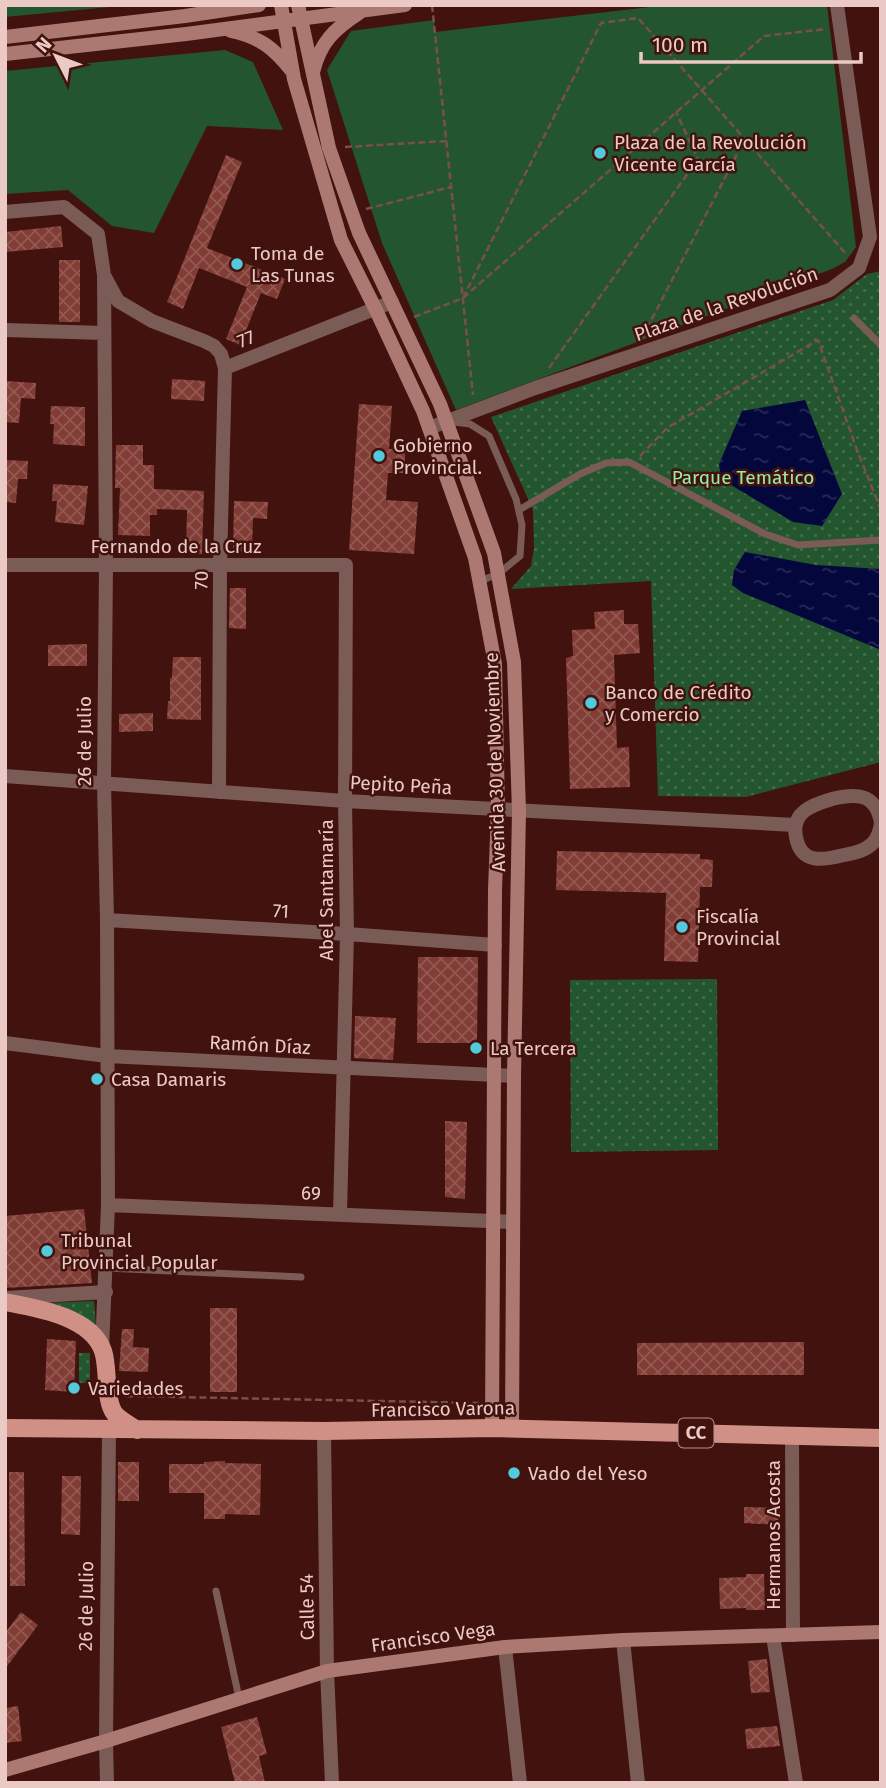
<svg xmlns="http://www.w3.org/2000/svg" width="886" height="1788" font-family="'Fira Sans',sans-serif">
	<defs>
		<pattern id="park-dots" width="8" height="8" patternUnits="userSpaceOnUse" patternTransform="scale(1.75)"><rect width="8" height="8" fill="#23562e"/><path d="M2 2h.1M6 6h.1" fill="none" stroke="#436d4b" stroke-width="1.8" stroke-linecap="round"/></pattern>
		<pattern id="water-ripples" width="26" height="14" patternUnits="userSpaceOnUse" patternTransform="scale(1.75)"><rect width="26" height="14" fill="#04073b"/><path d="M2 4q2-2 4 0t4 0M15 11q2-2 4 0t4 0" fill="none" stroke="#292a56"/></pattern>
		<pattern id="building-cross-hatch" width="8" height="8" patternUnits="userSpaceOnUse" patternTransform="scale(1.75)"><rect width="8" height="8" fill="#813d35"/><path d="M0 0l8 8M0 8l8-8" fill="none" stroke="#935851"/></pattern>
	</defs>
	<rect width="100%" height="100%" fill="#42120e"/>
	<path fill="#23562e" d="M5,5h126l-126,12z
		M667,5h160l29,242 -11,15 -13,7 -376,141 -74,-167 -55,-173 24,-39 83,-11 1,12z
		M225,50l28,12 30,68 -76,-4 -53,107 -42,-7 -44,-36 -63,4v-123z"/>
	<path fill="url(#park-dots)" d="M881,271v491l-135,35 -88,-1 -7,-215 -140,8 20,-23 3,-18 -1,-38 -42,-93 342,-117 34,-26z
		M717,979l1,171 -147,2 -1,-172z
		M94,1301l2,25 -52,-23z
		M79,1353h11v30h-11z"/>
	<path fill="url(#water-ripples)" d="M805,400l37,94 -20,32 -29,-4 -72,-43 -2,-15 23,-53z
		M745,552l71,13 65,4v81l-138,-57 -11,-8 2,-15z"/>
	<path fill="url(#building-cross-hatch)" d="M226,155l16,7 -35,86 78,31 -8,20 -16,-6 -21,52 -14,-6 21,-52 -48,-19 -16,41 -16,-7z
		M61,226l2,21 -58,5v-20z
		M59,260h21v62h-21z
		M172,379l33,2 -1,20 -33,-2z
		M5,381l31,2 -1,16 -14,-1 -2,25 -14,-1z
		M359,404l33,2 -3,43h16v24h-17l-2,27 32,2 -4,52 -65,-4z
		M51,406l34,1v39l-32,-2 1,-20h-4z
		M116,445h27v20h11v24l50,2 -2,63h-16l1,-44 -30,-1v6h-7v21l-32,-1 2,-47h-5z
		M5,460l23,1 -1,18h-9l-2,24 -11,-1z
		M53,484l35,2 -4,39 -29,-3 2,-21h-5z
		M234,501l34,1 -1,17 -14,-1 -1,34 -19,-1z
		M230,588h16v41l-17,-1z
		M624,610v14h14l2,29 -26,2 3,93 12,-1 1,40 -60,2 -4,-131 7,-2 -1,-26 23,-1 -1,-17z
		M87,644v22h-39v-21z
		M173,657h28v63l-34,-1 1,-18h2v-23h2z
		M153,713v18l-34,1v-18z
		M557,851l143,3v5l13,1 -1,27h-12l-2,75 -34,-1 2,-68 -110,-3z
		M418,957h60l-1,86h-60z
		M355,1016l41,2 -3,42 -39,-2z
		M445,1121l22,1 -2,77 -20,-2z
		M84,1209l8,74 -87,5v-72z
		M210,1308h27v84h-27z
		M122,1329h12l-1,18 16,1 -1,24 -29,-1z
		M47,1339l29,2 -2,51 -29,-2z
		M804,1342v33h-167v-32z
		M225,1461v2l36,1 -1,51 -35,-1v5h-21v-26h-35v-29h35v-2z
		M118,1462h21v39h-21z
		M9,1472h15l1,114h-15z
		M62,1476h19l-1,59 -19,-1z
		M744,1507l35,1 -1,17 -34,-2z
		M746,1574h18l1,36h-19v-2l-26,1 -1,-31 27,-1z
		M21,1612l17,13 -33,44v-36z
		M767,1659l3,33 -19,1 -3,-32z
		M18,1706l4,35 -17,2v-35z
		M257,1717l10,37 -8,2 6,27h-30l-14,-56z
		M777,1726l3,20 -33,3 -2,-20z"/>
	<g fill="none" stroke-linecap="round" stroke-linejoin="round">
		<path stroke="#7a4f4a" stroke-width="2.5" stroke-dasharray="7 3.5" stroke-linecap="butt" d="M432,5l41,390
			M345,147l101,-6
			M366,209l85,-22
			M463,298l138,-275 37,-5 209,237
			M414,317l49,-19 301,-262 63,-7
			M642,338l103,-199
			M549,368l149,-209 -22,-47
			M640,456l27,-28 151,-88 39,110 24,60
			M126,1396l354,7"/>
		<path stroke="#7b5b56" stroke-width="7" d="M854,318l27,27
			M454,422l16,2 19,12 27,63 6,26 -2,31 -22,18 -18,7
			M519,510l61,-36 26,-11 23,-1 136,72 33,11 83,-5
			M106,1268l195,9
			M216,1591l23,107"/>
		<path stroke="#7b5b56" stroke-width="14" d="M5,212l59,-5 34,27 6,41 2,290 -2,218 3,137 1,285 -6,144
			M105,277l13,24 34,20 52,20 10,5 7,8 4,14 -5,197 -1,227
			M5,330l99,3
			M225,368l167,-66
			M429,428l106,-40 295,-98 29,-22 11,-31 -33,-232
			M5,565h341l-1,236 2,133 -7,280
			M5,776l340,25 450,24
			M881,823c-5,-30 -25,-30 -49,-24 -20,6 -41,13 -36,38 5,28 28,23 48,18 10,-2 21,-4 29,-12 5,-6 7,-12 8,-20
			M107,920l240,14 148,11
			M5,1043l102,13 407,20
			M108,1205l405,17
			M6,1298l100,-6
			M324,1431l3,240 5,112
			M792,1435l1,200
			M773,1636l23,147
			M623,1640l15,143
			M505,1647l15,136
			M107,1783l-1,-42 3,-311"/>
		<path stroke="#ab7971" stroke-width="14" d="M281,5l13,74 47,161 34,68 48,103 52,147 20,106 3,145 -3,81 -3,538
			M298,5l31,143 30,85 81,171 54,149 20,109 5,149 -5,265 -2,353
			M231,31c28,6 42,16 60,39
			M5,37l180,-21 74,-11
			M5,54l181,-20 219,-29
			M313,72c7,-29 21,-43 46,-59
			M5,1770l101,-29 221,-70 178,-24 118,-7 258,-8"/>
		<path stroke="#d19086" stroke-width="18" d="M5,1302c31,6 86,14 98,49 6,17 1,50 12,63 5,6 15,11 22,16
			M5,1428l319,3 168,-3 389,10"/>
	</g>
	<g fill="#53cadc" stroke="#42120e" stroke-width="2.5">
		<circle cx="600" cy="153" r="7"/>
		<circle cx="237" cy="264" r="7"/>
		<circle cx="379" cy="456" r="7"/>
		<circle cx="591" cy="703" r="7"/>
		<circle cx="682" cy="927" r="7"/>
		<circle cx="476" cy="1048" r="7"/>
		<circle cx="97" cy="1079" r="7"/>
		<circle cx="47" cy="1251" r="7"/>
		<circle cx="74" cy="1388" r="7"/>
		<circle cx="514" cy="1473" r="7"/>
	</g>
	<g text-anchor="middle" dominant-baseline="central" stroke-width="5" stroke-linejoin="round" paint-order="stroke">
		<rect fill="#42120e" stroke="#b8938e" stroke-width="2" x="678.5" y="1418.5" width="35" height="29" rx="5"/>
		<g font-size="18" font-weight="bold" fill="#ebcac5">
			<text x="696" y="1433">CC</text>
		</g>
		<g font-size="19" fill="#ebcac5" stroke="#42120e" text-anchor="start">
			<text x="614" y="142">Plaza de la Revolución<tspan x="614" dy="22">Vicente García</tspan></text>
			<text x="251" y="253">Toma de<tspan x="251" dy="22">Las Tunas</tspan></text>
			<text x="393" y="445">Gobierno<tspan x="393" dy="22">Provincial.</tspan></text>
			<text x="605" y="692">Banco de Crédito<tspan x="605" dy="22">y Comercio</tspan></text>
			<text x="696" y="916">Fiscalía<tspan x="696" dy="22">Provincial</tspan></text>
			<text x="490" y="1048">La Tercera</text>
			<text x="111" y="1079">Casa Damaris</text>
			<text x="61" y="1240">Tribunal<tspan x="61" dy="22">Provincial Popular</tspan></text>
			<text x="88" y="1388">Variedades</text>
			<text x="528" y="1473">Vado del Yeso</text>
		</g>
		<g font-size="19" fill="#ebcac5" stroke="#42120e">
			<text transform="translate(726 304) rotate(-19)">Plaza de la Revolución</text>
			<text transform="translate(246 339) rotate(-22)">77</text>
			<text x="176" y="546">Fernando de la Cruz</text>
			<text transform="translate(201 580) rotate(-90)">70</text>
			<text transform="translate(84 741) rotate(-90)">26 de Julio</text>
			<text transform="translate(495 762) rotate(-92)">Avenida 30 de Noviembre</text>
			<text transform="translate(401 785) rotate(3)">Pepito Peña</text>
			<text transform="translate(326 890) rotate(-90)">Abel Santamaría</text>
			<text transform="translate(281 911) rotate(3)">71</text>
			<text transform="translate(260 1045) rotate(3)">Ramón Díaz</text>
			<text transform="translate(311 1193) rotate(2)">69</text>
			<text transform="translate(443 1409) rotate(-1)">Francisco Varona</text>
			<text transform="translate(773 1535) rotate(-90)">Hermanos Acosta</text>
			<text transform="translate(86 1606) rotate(-89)">26 de Julio</text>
			<text transform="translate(307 1607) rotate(-91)">Calle 54</text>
			<text transform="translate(433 1637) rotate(-8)">Francisco Vega</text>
		</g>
		<g font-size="19" fill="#97eba5" stroke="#42120e">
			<text x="743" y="477">Parque Temático</text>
		</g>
	</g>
	<rect width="886" height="1788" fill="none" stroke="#ebcac5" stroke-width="14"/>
	<g transform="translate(56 56) rotate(312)" stroke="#42120e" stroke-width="5" paint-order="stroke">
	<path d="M0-5L12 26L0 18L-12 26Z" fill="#ebcac5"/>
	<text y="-10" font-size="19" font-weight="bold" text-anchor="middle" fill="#ebcac5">N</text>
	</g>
	<path d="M641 52v10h220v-10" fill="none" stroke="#ebcac5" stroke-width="3.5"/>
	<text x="652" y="52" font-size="21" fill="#ebcac5" stroke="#42120e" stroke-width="5" paint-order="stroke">100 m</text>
</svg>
